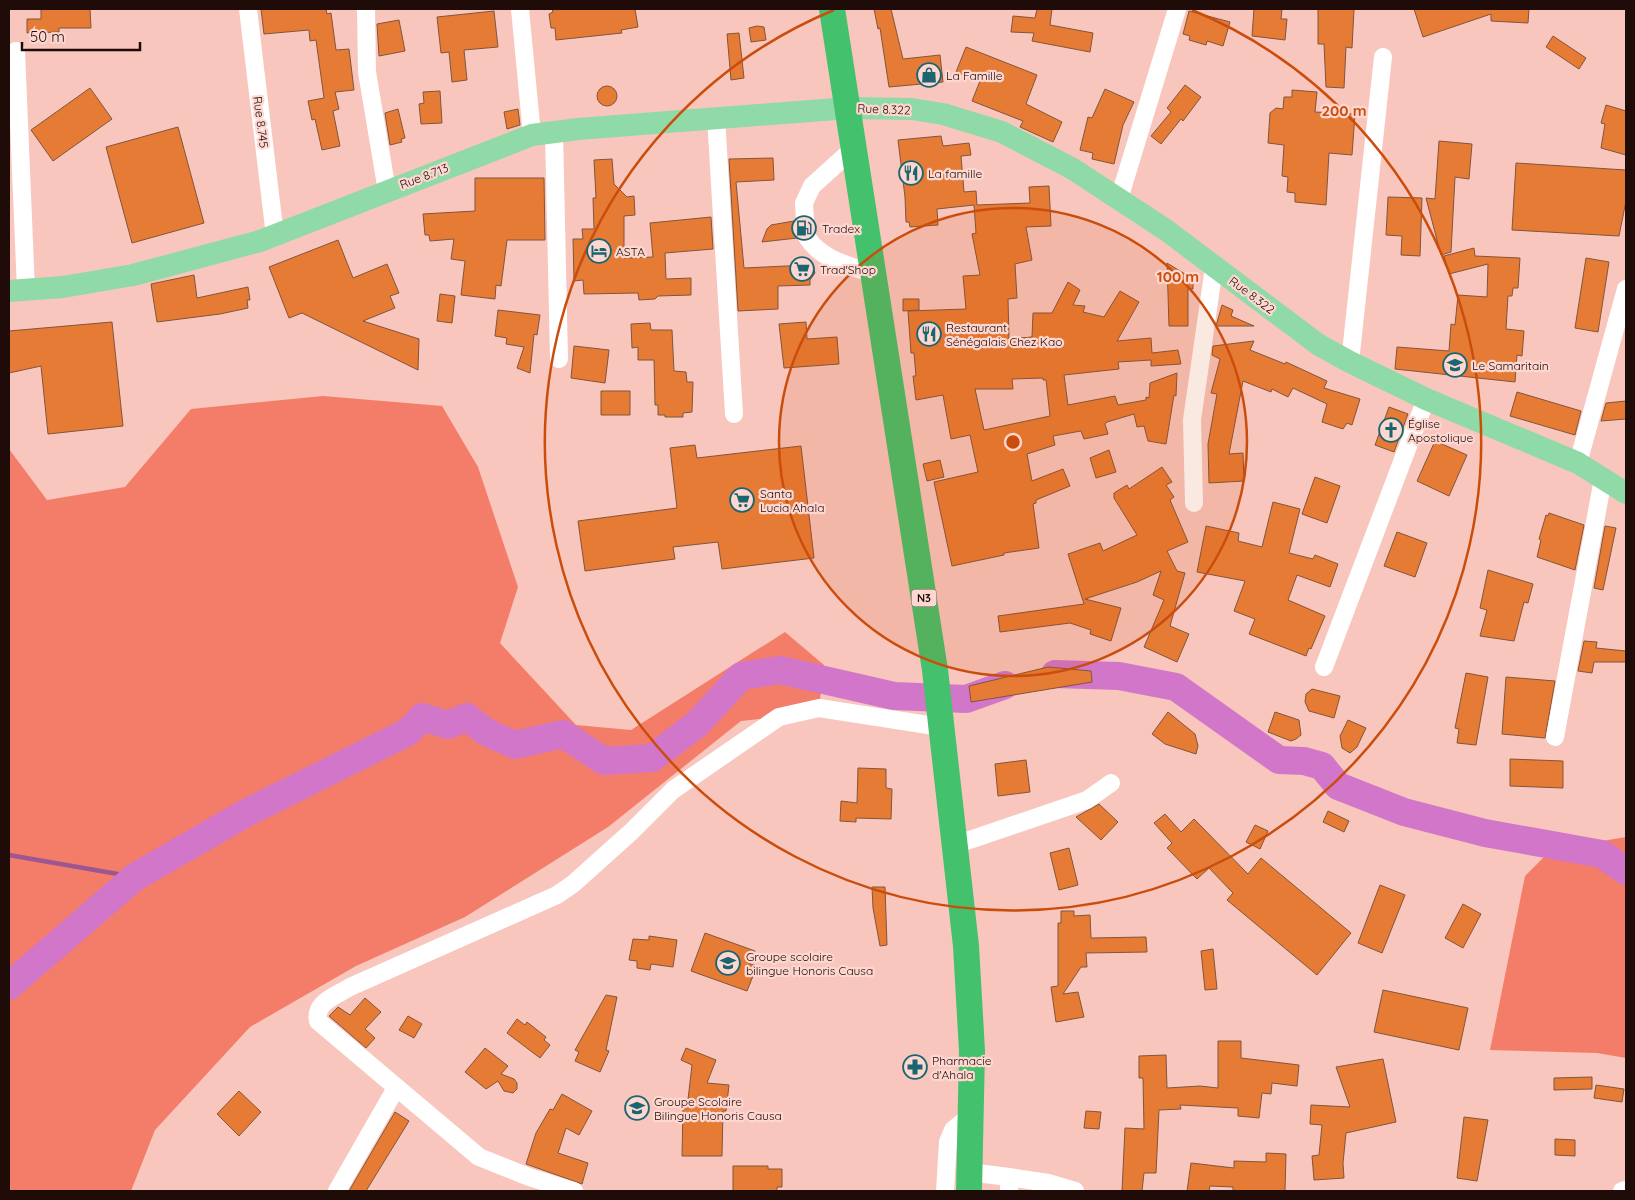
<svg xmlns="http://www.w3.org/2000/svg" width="1635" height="1200" font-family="Quicksand,sans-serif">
	<rect width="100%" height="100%" fill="#f8c6bd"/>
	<path fill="#f47d6a" d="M323,396l119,10 36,61 40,120 -18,56 76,82 55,5 154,-98 39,33 -5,43 -40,9 -38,4 -133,106 -143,90 -109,49 -106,61 -95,103 -24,61h-122v-742l38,51 78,-13 66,-78z
		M1626,837v221l-29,-5 -107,-3 35,-174 22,-22 31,-9z"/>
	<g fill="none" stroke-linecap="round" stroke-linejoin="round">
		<path stroke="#9c5690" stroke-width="4.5" d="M9,855l126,22"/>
		<path stroke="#d276ca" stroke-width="28" d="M1055,674l64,2 57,11 103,73 25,1 18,5 16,20 66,26 81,21 117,21 24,17
			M9,986l126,-109 111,-64 162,-81 14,-15 26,8 19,-8 19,15 29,13 48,-11 41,27 48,-3 45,-34 44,-48 39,-6 114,26 72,3 39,-14"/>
	</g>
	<path fill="#e67b35" stroke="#82553a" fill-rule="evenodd" d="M41,9h49l1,19h-32v4l-32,1v-14h14z
		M261,9h65l1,5 4,-1 5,37 13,-1 5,41 -19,2 4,17 -6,2 7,35 -18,4 -7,-31 -3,1 -4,-19 16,-3 -8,-58 -6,1 -1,-11 -45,4z
		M552,9h83l3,18 -17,3 1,3 -66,7 -1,-12h-4l-2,-14 4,-2z
		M874,9h17l12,50 37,-4 3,27 -54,5 -9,-59 -2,1z
		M1037,9h15l-2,16 43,8 -3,19 -58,-11 2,-8 -23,-1 2,-16 22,2z
		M1254,9h28l-1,10h6l-2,21 -33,-4z
		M1318,9h36l-2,39 -6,-1 -2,41 -18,-1 -2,-43h-6z
		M1414,9h115l-1,14 -37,-2v-7l-68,23z
		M494,11l4,36 -34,3 3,30 -15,2 -3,-30 -8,1 -4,-36z
		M1189,11l41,11 -7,24 -16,-5 -1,4 -17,-5 1,-4 -7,-2z
		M399,20l6,31 -26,5 -2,-32z
		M757,26l7,1 2,13 -15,2 -2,-14z
		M739,33l5,45 -13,2 -4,-46z
		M1553,36l33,22 -7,11 -33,-22z
		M966,47l71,28 -11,29 36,18 -9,20 -33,-15 3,-6 -51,-20 8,-20 -24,-9z
		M1185,85l16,12 -18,24 -2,-2 -20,25 -10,-8 20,-24 -4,-4z
		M597 96a10 10 0 1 1 20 0a10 10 0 1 1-20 0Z
		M90,88l22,31 -59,42 -22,-31z
		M1105,89l29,13 -11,23 -9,39 -22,-5 1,-6 -13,-3 8,-33 4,1z
		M1292,90l25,2 -2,20 40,2 -3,41 -23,-2 -3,52 -31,-3v-9l-8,-1 1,-15 -6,-1 2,-31 -16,-2 2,-30 6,-5 7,1 1,-12h8z
		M440,91l2,32 -21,1 -2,-20 5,-1 -1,-11z
		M1606,105l20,6v44l-25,-7 4,-24 -4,-1z
		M398,109l7,29 -4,1 1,3 -12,3 -5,-32z
		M518,109l2,16 -13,4 -3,-17z
		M178,127l26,96 -72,20 -26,-96z
		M941,136l2,10 26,-3 2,12 -10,1 3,36 12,-1 1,14 53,-2 -1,-16 20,-1 2,40 -25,1 6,33 -17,4 2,34 -9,1 1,40 23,-2 1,-24h19l16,-31 12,8 -7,15 12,1 -2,6 21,5 16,-26 19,11 -22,39 34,-3 1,15 26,-3 3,14 -30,2v-6l-33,2 1,7 -55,6 4,30 47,-9 3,9 28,-5v-3l3,1 1,-15 27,-10 -1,23 -2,-1 -8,49 -18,-3 -4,-15 -7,1 -3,-13 -27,8 -2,2 3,10 -24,5 -3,-8 -28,5 2,9 -28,9 5,27 31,-12 7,17 -34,14v3l-3,1 6,44 -35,5v2l-52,11 -18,-84 44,-10 -8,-37 -19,4 -8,-44 -27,5 -3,-24h3l-2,-23h-3l-3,-42 58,-2 -3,-33 17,-1 -8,-41 4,-1 -2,-28 -37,4 1,16 -28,2 -1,-5h-3l-1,-25 -7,-57zM1043,378v2h3l4,36 -66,14 -9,-41h38l-1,-10z
		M1439,141l33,3 -3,35 -14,-2 -4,75 -10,3 -15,-57 9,1z
		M773,158l1,22 -38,2 8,86 63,-3 6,1 2,7 -5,7v5l-32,1v23l-40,2 -9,-152z
		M612,159l2,25 13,13 7,-1 1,19 -11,1v42l29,-1 -3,-34 61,-6 2,32 -48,4 1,26 25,-1v17l-33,1 -3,3 -16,1 -1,-7 -54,1 -1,-14 -9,1 -1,-42h10l-1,-10h12l-1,-31h3l-2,-38z
		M1516,163l110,7v31l-7,35 -107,-6z
		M475,178h69l1,62h-38l-6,46 -5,-1 -1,14 -34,-4 4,-34 -14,-2 3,-20 -24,2 -1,-6h-4l-2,-21 52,-3z
		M1388,197l34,1 -2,58 -19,-1 1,-19 -16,-1z
		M794,221l6,8 -3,9 -35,4 5,-13 4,-4z
		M338,240l15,38 34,-14 12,29 -9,3 5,12 -32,13 56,18 -1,31 -116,-57 -13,5 -20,-51z
		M1474,248l1,8 45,2 -2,30h-5l-1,8h-4l-2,33 18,2 -2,25 -5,-1 -2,27 -120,-13 2,-22 52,4 2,-27 4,1 3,-30 29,2 1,-33 -39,10 -5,-18z
		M1586,258l23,4 -11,70 -23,-4z
		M1167,263l26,16v10h-5v37h-19z
		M194,275l3,23 51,-11 2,13h-3l1,8 -28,6 -63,8 -6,-38z
		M440,294l15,2 -3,27 -15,-2z
		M903,299h16v11l-16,1z
		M1222,305l11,5 -2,6 23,10h-38z
		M498,310l42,5 -3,20 -3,-1 -4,39 -13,-5 7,-21 -18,-3 1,-6 -12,-2z
		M112,322l11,104 -75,8 -7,-68 -32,7v-42z
		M806,322l1,17 30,-2 2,27 -55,4 -5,-44z
		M650,323l1,7h21l2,41 12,1 1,10h6l-1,30 -9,1v4h-18v-2h-7v-10h-3l-1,-45h-16v-13l-6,1 -1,-24z
		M1254,341l-4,9 35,14 1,-2 41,19 -3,7 36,11 -8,26 -5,-2 -4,6 -21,-7 5,-18 -34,-16 -5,9 -16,-8 -1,3 -28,-11 -14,73 14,-1 1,28 -35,2 -1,-39 9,-50 -6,-1 9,-34 -8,-4 1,-9z
		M574,346l35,4 -4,33 -34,-5z
		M601,391h29v24h-29z
		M1517,392l64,19 -6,24 -65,-19z
		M1626,401v18l-25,2 5,-18z
		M1389,407l19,7 -14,38 -19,-7z
		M1435,441l32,14 -18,41 -32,-15z
		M695,445l2,13 104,-12 13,112 -92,11 -4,-27 -45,5 2,12 -90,12 -7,-50 99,-13 -7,-60z
		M1109,450l7,22 -20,6 -6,-20z
		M940,460l4,17 -17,4 -4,-17z
		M1162,467l10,15 -6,3 8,12 -4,3 18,42 -21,9 10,20 8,2 -15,53 19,8 -12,28 -33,-15 20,-47 -11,-5 8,-24 -24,11 -52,17 36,9 -10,33 -21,-7 1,-4 -21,-7 -70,9 -2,-16 86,-12 -16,-50 32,-11 3,8 34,-16 -23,-37v-5l13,-8 2,4z
		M1315,477l25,9 -13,37 -25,-9z
		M1273,502l27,7 -11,44 24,6 2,-4 23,9 -8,23 -33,-12 -9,25 37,16 -14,33 -2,-1 -3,8 -57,-22 6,-15 -21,-8 11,-30 -48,-9 9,-46 33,7 -1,8 24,6z
		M1549,513l35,12 -9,45 -38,-13 4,-17 -2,-1 7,-24 2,1z
		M1605,526l11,2 -13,62 -9,-2z
		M1397,532l30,11 -12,34 -31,-11z
		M1488,570l45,14 -5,19 -4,-1 -10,39 -34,-5 7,-26 -7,-2z
		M1584,641l13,1 -1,6 30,3v11h-32l-2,11 -14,-2z
		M1048,667l43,4 1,11 -121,20 -2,-16z
		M1466,673l22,4 -12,68 -19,-2 2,-14 -4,-1z
		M1506,677l49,4 -10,57 -43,-4z
		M1312,689l28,7 -6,22 -25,-7 -4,-9 1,-8z
		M1168,712l27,22 3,12 -2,8 -31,-10 -13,-10z
		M1275,712l24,8 2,15 -5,4 -5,2 -23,-9z
		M1348,720l18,8 -9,19 -7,6 -8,-5 -2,-12z
		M1510,759l53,2v27l-53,-2z
		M1026,760l4,32 -32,4 -3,-32z
		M858,768l28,1v19l6,1 -1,30 -35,-1v4l-16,-1 1,-20 16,2z
		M1099,804l19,18 -17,18 -25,-23z
		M1328,811l21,10 -5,11 -21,-10z
		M1165,814l16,18 13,-13 54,55 13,-16 90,75 -34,42 -90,-75 6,-7 -24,-25 -12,11 -30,-31 5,-5 -18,-20z
		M1255,825l13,6 -8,18 -14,-7z
		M1069,848l9,37 -19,5 -9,-37z
		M1380,885l25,10 -23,58 -24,-10z
		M872,887h13l2,58 -7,1 -7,-38z
		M1463,904l18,10 -18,34 -18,-10z
		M1061,911h13v5l16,-1 1,23 55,-1 1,15 -61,1 1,14h-6l-18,27 15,-2 6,25 -28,5 -5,-35 7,-1v-63h3z
		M705,933l50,18 -5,13 7,2 -10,25 -56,-20z
		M649,936l28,4 -4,27 -22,-3 -1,6 -13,-2v-7l-8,-1 4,-21 16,1z
		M1213,949l4,40 -12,1 -4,-39z
		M1383,990l85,18 -9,42 -85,-18z
		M606,995l11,2 -11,53 3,1 -9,21 -25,-11 4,-9 -4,-2z
		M365,998l16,14 -16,17 10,9 -9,10 -37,-32 9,-9 12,8z
		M408,1016l14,8 -8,14 -15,-8z
		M517,1019l8,6 2,-3 19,15 -2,3 6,5 -10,13 -33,-25z
		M1218,1041h23v17l58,7 -2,21 -25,-3 -1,11 -9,-1 -3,25 -21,-2v-8l-58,-3 1,4 -22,1 -3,63h-12l-2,18h-20l3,-63 19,1 -1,-51h-4v-22l27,-1 1,33 33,-2 18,2z
		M485,1048l23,18 -7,8 13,5 3,4v6l-4,4 -9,-2 -6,-10 -12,8 -21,-17z
		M686,1048l30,12 -9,23 22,2 -3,26h-3l-1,45h-40l1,-48h4l5,-43 -11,-5z
		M1383,1059l13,63 -50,11 -3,30 1,15 -30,2 -2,-24 7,-1 3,-30 -12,-1 1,-19 39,2 -14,-40z
		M1592,1077v12l-38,1v-12z
		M1596,1085l28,4 -2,13 -28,-4z
		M239,1091l22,21 -22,24 -22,-22z
		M562,1094l30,17 -13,24 -13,-7 -8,25 30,10 -6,21 -56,-20 10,-31 14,-24 3,1z
		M1086,1111l15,1 -2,17 -15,-1z
		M395,1112l14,9 -43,70h-17z
		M1464,1117l24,3 -11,61 -20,-3z
		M1555,1139l20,1v16l-20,-1z
		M1266,1153l20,1 -1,37h-52v-4l-23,-1 -1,5h-22l4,-28 43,5v-7l32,1z
		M733,1166h35v3h14v18h-5v4h-44z"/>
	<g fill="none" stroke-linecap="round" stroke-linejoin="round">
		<path stroke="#fff" stroke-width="18" d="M248,9l27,227
			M366,9l1,63 20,119
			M520,9l12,126
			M16,51l10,239
			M716,118l18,296
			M554,132l5,227
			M1119,199l58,-190
			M805,220l-1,-17 8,-17 42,-38
			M807,237c13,22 43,29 66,37
			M1350,362l33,-305
			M1578,463l48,-174
			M1194,503l-2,-83 22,-153
			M1324,667l102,-268
			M1555,737l48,-258
			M955,845l132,-45 24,-17
			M969,1172l40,5v14
			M1009,1177l39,6 27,8
			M337,1191l59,-103
			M574,1191l-45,-14 -50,-20 -161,-136c-4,-19 18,-25 32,-34l207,-92 16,-11 58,-52 42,-42 106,-73 40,-9 122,19
			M945,1191l3,-49 5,-12 17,-14
			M1622,1191l4,-1"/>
		<path stroke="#8fdaa7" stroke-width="22" d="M9,291l54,-4 70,-12 127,-34 272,-106 46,-6 271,-21 63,1 31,5 59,18 71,37 93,61 153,115 31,17 76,37 152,64 48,30"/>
		<path stroke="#44c16c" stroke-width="26" d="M832,9l103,661 31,276 6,105 -3,140"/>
	</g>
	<circle cx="1013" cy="442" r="234" fill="#ca4d0b" fill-opacity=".12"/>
	<g fill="none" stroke="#ca4d0b" stroke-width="2.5">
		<circle cx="1013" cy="442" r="234"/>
		<path d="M1192 10A468 468 0 1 1 834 10"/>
	</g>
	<defs>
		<g id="shop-ring" transform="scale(1.25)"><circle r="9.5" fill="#fdd7d0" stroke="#1b6571" stroke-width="1.5"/><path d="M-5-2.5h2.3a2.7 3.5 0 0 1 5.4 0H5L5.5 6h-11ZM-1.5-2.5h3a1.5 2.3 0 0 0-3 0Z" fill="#1b6571"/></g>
		<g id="restaurant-ring" transform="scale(1.25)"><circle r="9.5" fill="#fdd7d0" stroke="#1b6571" stroke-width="1.5"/><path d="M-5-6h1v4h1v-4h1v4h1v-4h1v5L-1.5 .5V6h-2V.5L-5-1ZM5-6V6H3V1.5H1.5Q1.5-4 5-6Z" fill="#1b6571"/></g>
		<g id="fuel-ring" transform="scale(1.25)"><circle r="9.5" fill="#fdd7d0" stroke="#1b6571" stroke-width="1.5"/><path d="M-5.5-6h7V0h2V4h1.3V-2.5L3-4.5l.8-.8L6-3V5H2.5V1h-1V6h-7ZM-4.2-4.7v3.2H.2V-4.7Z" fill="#1b6571"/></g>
		<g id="hotel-ring" transform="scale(1.25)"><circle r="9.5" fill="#fdd7d0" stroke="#1b6571" stroke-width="1.5"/><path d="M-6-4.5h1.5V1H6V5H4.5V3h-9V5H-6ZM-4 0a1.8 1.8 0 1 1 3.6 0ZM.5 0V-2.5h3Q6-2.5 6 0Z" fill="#1b6571"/></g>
		<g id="supermarket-ring" transform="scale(1.25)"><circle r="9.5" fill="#fdd7d0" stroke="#1b6571" stroke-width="1.5"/><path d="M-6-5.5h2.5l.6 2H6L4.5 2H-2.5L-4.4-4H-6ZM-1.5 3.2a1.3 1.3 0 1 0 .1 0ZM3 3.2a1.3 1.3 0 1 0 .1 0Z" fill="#1b6571"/></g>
		<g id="school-ring" transform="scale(1.25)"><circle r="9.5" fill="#fdd7d0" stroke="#1b6571" stroke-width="1.5"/><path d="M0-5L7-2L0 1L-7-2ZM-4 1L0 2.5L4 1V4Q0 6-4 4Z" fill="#1b6571"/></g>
		<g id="church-ring" transform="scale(1.25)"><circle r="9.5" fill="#fdd7d0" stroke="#1b6571" stroke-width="1.5"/><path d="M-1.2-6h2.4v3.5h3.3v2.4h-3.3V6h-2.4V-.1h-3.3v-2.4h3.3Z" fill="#1b6571"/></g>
		<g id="pharmacy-ring" transform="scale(1.25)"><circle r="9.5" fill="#fdd7d0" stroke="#1b6571" stroke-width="1.5"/><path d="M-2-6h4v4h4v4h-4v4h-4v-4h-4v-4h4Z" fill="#1b6571"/></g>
	</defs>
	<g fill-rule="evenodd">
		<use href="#shop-ring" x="929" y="75"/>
		<use href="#restaurant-ring" x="911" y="173"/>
		<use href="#fuel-ring" x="804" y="228"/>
		<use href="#hotel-ring" x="599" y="251"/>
		<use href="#supermarket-ring" x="802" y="269"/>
		<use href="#restaurant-ring" x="929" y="334"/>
		<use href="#school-ring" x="1455" y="365"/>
		<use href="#church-ring" x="1391" y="430"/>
		<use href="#supermarket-ring" x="742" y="500"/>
		<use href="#school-ring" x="728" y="963"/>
		<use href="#pharmacy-ring" x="915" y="1067"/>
		<use href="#school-ring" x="637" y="1108"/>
	</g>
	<g text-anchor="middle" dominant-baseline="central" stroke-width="4.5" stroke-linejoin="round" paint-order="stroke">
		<rect fill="#fdd7d0" stroke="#624844" stroke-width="1" x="911.5" y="589.5" width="25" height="17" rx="4"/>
		<g font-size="11" font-weight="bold" fill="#1f0b08">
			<text x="924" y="598">N3</text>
		</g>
		<g font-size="12" fill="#1f0b08" stroke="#fdd7d0" text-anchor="start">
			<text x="946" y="75">La Famille</text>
			<text x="928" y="173">La famille</text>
			<text x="822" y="228">Tradex</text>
			<text x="616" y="251">ASTA</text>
			<text x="820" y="269">Trad'Shop</text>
			<text x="946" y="327">Restaurant<tspan x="946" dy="14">Sénégalais Chez Kao</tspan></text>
			<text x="1472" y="365">Le Samaritain</text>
			<text x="1408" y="423">Église<tspan x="1408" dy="14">Apostolique</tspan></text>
			<text x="760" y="493">Santa<tspan x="760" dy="14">Lucia Ahala</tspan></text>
			<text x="746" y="956">Groupe scolaire<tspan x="746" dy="14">bilingue Honoris Causa</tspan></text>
			<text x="932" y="1060">Pharmacie<tspan x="932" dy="14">d'Ahala</tspan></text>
			<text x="654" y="1101">Groupe Scolaire<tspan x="654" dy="14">Bilingue Honoris Causa</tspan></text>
		</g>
		<g font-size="12" fill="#1f0b08" stroke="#fdd7d0">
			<text transform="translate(884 109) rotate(2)">Rue 8.322</text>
			<text transform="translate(261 122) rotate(83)">Rue 8.745</text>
			<text transform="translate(424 176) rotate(-21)">Rue 8.713</text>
			<text transform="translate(1252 295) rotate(37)">Rue 8.322</text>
		</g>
	</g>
	<circle cx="1013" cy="442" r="8" fill="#ca4d0b" stroke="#fdd7d0" stroke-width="2.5"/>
	<g font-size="15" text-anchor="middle" font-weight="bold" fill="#ca4d0b" stroke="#fdd7d0" stroke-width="4.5" stroke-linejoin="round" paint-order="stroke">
		<text x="1344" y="116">200 m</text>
		<text x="1178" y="282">100 m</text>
	</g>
	<rect width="1635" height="1200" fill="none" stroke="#1f0b08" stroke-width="20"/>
	<path d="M22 42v8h118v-8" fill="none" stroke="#1f0b08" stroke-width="2.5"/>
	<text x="30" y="42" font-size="15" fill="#1f0b08" stroke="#fdd7d0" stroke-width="4" paint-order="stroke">50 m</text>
</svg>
